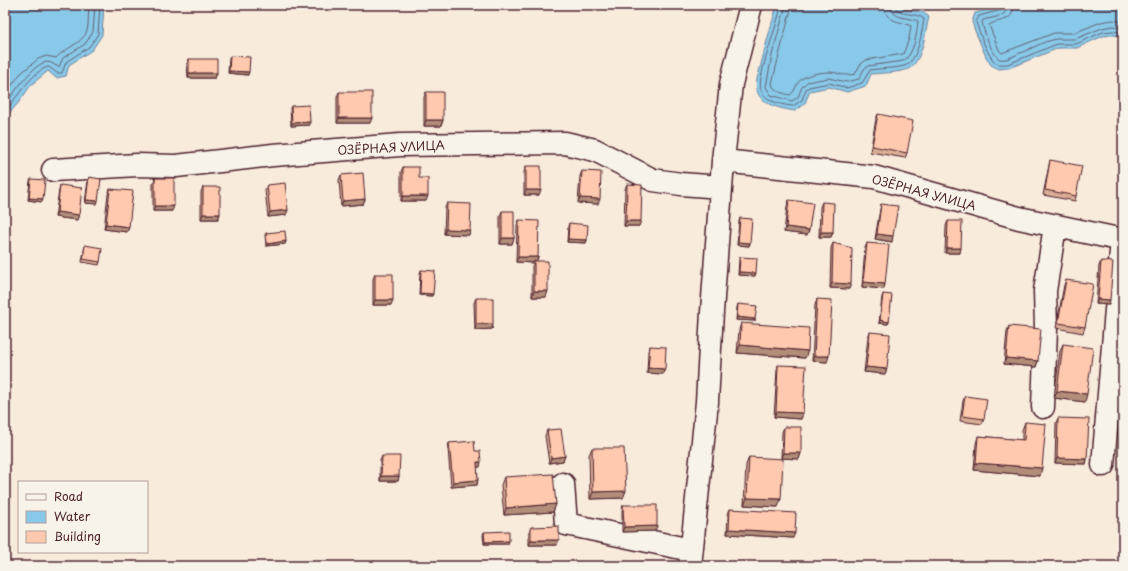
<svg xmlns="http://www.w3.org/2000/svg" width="1128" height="571" font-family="'Playpen Sans',sans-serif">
	<rect width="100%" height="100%" fill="#f8ebdc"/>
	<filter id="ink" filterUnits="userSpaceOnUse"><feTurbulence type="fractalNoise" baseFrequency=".025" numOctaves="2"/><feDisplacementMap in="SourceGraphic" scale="8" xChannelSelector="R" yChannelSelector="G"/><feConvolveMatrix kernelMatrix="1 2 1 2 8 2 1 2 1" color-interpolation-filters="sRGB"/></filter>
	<g filter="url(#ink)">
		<path fill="#88c8e8" stroke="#6f849c" d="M5,5h99l-2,30 -10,15 -23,15 -3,11 -10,2 -8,-7 -17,14 -11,16 -15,17z
			M777,5h118l12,5 16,2 6,5c-4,15 -6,47 -23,53 -11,3 -24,3 -35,4l-5,12 -19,6 -18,-5 -19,4 -5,12 -10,8c-13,-2 -35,-6 -38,-21 -2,-7 1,-15 3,-22 5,-21 11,-42 17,-63z
			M1005,5h118v31l-10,-1 -10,1 -26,12h-18l-50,20 -10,1 -8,-4 -5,-8 -11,-26 -3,-9 3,-9z"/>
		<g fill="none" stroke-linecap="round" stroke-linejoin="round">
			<path stroke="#636377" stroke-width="1" d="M781,5c-2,17 -25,73 -20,85 5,12 21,15 32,16l9,-6 4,-11 3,-2 20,-4 18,5 15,-5 8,-13c11,-2 24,-1 34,-4 14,-4 18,-35 20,-47 -7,-7 -27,-2 -29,-14
				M786,5l-14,50 -6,32 5,8 21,6 6,-4 4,-10 5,-5 21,-4 19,4 12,-3 5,-10 4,-3 35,-5c11,-6 14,-28 15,-40 -9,-4 -26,-1 -28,-16
				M792,5l-20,78c1,9 11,10 18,12 6,-4 6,-13 13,-17 6,-4 20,-6 27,-6 11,1 14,5 25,2l5,-9 6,-5 37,-6 6,-15 2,-13c-12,-6 -26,-3 -27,-21
				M1003,5v3l-2,2 -22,6 -3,6c3,10 12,35 20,41 4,2 7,1 12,1l49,-20h19l27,-12 10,-1 10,2
				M1008,5c-1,13 -15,12 -25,15l-1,2c1,8 10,31 16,36 2,2 5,1 9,1l38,-17 11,-3h19l27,-11 11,-2 10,2
				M1014,5c-1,19 -14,13 -25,20l10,25 3,3 52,-20h20l27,-11 12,-2 10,2
				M5,95l15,-21 18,-15 8,-3 10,2c9,-10 26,-14 31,-27 2,-8 1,-18 2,-26
				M5,104c9,-10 28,-41 42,-42 5,0 8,4 12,5l4,-9 22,-14 8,-12 2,-27
				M5,112c9,-11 30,-44 44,-45l8,6h5l4,-11 23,-15 9,-13 2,-29"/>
			<g stroke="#4a1f2b" stroke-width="25">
				<path id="minor" d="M723,161l151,16 145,41 104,22
					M53,170l84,-5 39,1 97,-11 127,-10 165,-2 30,7 58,30 28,4 40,3
					M1043,407l3,-78 -1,-38 10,-65
					M1103,465l19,-226
					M563,484l3,40 125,26
					M690,566l17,-164 5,-90 11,-151 8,-77 20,-79"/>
			</g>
			<use href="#minor" stroke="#f7f3e8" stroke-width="22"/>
		</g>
		<path fill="#daad96" stroke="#4a1f2b" d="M230,56l18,19 -20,-2 1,-15z
			M189,59l28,14 -2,5h-27l-1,-14z
			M339,92l31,31h-33v-26z
			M426,92l17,28 -2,6h-17v-29z
			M291,106l19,19 -19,1 -1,-18z
			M878,114l29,39 -2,5 -35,-6 6,-33z
			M1050,160l26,36 -1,5 -32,-6z
			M526,166l13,29h-15v-23z
			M403,167l16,11 7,23h-25v-29z
			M582,171l16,33 -20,-1 2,-27z
			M341,175l24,24 -2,5 -22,2 -2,-26z
			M89,177l8,27 -12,-1 3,-23z
			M155,178l17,33h-19v-27z
			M31,179l12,20 -1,3 -14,-2 2,-19z
			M627,184l12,42h-15l1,-37z
			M60,185l17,35 -22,-3 4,-27z
			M267,185l19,30 -18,2 -3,-27z
			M203,187l17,27 -2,5h-17v-27z
			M110,189l19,38 -2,5 -23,-3 4,-35z
			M789,200l18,35 -23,-3 3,-26z
			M822,202l11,30 -2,5h-12l1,-30z
			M447,203l22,32 -25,-1 1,-26z
			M881,204l11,38 -17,-3 5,-30z
			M502,211l12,27 -2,6h-12v-28z
			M740,218l10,25 -1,3 -12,-1 2,-24z
			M519,220l19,37 -2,4 10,36h-14v-31l2,-3 -18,-1 1,-37z
			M948,221l12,32h-15l1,-27z
			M569,223l18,17 -1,3 -19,-1 1,-16z
			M266,233l20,8 -1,3 -19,2 -1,-11z
			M833,243l16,46 -19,-1 1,-40z
			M867,243l17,46 -22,-2 3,-39z
			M85,245l15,17 -1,3 -17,-3z
			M740,257l15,19 -17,-1 1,-16z
			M1101,261l8,44 -13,-1 3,-38z
			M421,270l11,26 -13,-1 1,-22z
			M375,274l16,31h-18v-26z
			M1066,280l19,47 -2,6 -27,-5 8,-43z
			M883,294l6,28 -1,2 -9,-1 3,-26z
			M476,298l17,26 -1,5 -17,1 -1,-27z
			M817,299l10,63 -15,-1 3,-56z
			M738,304l17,15v2l-19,-1 1,-13z
			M741,323l64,35 -68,-5 2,-23z
			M1009,326l29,35 -2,6 -32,-3 3,-33z
			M870,332l15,42 -21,-2 4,-35z
			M1063,344l22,58 -31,-4 6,-47z
			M650,346l13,28 -16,-1 1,-22z
			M778,365l25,48 -2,6 -27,-2 3,-47z
			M965,396l19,23 -2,5 -22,-3 3,-20z
			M1058,418l29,41 -1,5 -31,-1 1,-40z
			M1025,422l15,54 -66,-6 2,-26 2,-8 44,4v-10z
			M784,427l17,26 -2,6 -18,-1 1,-26z
			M547,430l18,26 -2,5 -14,2 -4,-27z
			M449,443l26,8 5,16h-3v18l-26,2 -3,-39z
			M592,448l31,50 -33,1 -1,-44z
			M382,456l17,20 -1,5h-18v-20z
			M749,457l29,50 -34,-2 2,-40z
			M504,477l52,27 -3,8 -49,3 -3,-30z
			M623,505l32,26 -33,1v-22z
			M730,509l63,29 -66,-4 1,-20z
			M531,527l26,18h-28v-13z
			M484,532l24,12h-24l-1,-9z"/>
		<path fill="#b28d7a" stroke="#4a1f2b" d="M229,71l20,1 -1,3 -20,-2z
			M189,73h28l-2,5h-27z
			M339,118h33l-2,5h-33z
			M426,120h17l-2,6h-17z
			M310,122v3l-19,1 1,-3z
			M526,190h15l-2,5h-15z
			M403,196h25l-2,5h-25z
			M29,198l14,1 -1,3 -14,-2z
			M580,198l20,1 -2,5 -20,-1z
			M365,199l-2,5 -22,2 2,-5z
			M86,200l12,1 -1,3 -12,-1z
			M155,206h19l-2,5h-19z
			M288,210l-2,5 -18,2 2,-5z
			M57,212l22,3 -2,5 -22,-3z
			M203,214h17l-2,5h-17z
			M626,221h15l-2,5h-15z
			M106,224l23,3 -2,5 -23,-3z
			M786,227l23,3 -2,5 -23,-3z
			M446,229l24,1 -1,5 -25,-1z
			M821,232h12l-2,5h-12z
			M877,234l16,2 -1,6 -17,-3z
			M502,238h12l-2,6h-12z
			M568,239l19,1 -1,3 -19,-1z
			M286,241l-1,3 -19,2 1,-2z
			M738,242l12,1 -1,3 -12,-1z
			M947,248h14l-1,5h-15z
			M518,257h20l-2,6 -2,-2v2l-18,-1z
			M739,272l17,1 -1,3 -17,-1z
			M863,282l22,2 -1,5 -22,-2z
			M832,283l19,1 -2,5 -19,-1z
			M534,291h14l-2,6h-14z
			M420,293l13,1 -1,2 -13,-1z
			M1098,299l12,1 -1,5 -13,-1z
			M375,300h18l-2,5h-18z
			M737,317l18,2v2l-19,-1z
			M880,320l9,2 -1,2 -9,-1z
			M476,324h17l-1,5 -17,1z
			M740,345l68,6 -3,7 -68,-5z
			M814,356h15l-2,6 -15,-1z
			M1006,358l32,3 -2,6 -32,-3z
			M866,367l21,2 -2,5 -21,-2z
			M648,368l17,1 -2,5 -16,-1z
			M1057,391l30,3 -2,8 -31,-4z
			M776,412l27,1 -2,6 -27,-2z
			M783,453h18l-2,6 -18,-1z
			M565,456l-2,5 -14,2 2,-5z
			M1057,458l30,1 -1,5 -31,-1z
			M477,462h4l-1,5h-5z
			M976,463l66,5 -2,8 -66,-6z
			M381,476h18l-1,5h-18z
			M478,480l-1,5 -26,2 2,-5z
			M626,491l-3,7 -33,1 3,-7z
			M747,498l34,1 -3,8 -34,-2z
			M556,504l-3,8 -49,3 2,-7z
			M657,526l-2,5 -33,1 2,-5z
			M729,529l66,4 -2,5 -66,-4z
			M531,540h28l-2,5h-28z
			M509,541l-1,3h-24l1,-2z"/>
		<path fill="#fec9ae" stroke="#4a1f2b" d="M230,56l20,1 -1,15 -20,-1z
			M189,59h28v14h-28z
			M339,92h33v26h-33z
			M426,92h17v28h-17z
			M309,105l1,17 -18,1 -1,-17z
			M878,114l35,7 -6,32 -35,-7z
			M1050,160l32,6 -6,30 -31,-6z
			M526,166h15v24h-15z
			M403,167h16v11h9v18h-25z
			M582,171l19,1 -1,27 -20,-1z
			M363,173l2,26 -22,2 -2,-26z
			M89,177l12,2 -3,22 -12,-1z
			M155,178h19v28h-19z
			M31,179l14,1 -2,19 -14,-1z
			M285,183l3,27 -18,2 -3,-27z
			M627,184l15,1 -1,36h-15z
			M60,185l22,3 -3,27 -22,-3z
			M203,187h17v27h-17z
			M110,189l23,2 -4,36 -23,-3z
			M789,200l24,3 -4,27 -23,-3z
			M822,202l12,1 -1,29h-12z
			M447,203l24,1 -1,26 -24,-1z
			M881,204l17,2 -5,30 -16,-2z
			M502,211h12v27h-12z
			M740,218l12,1 -2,24 -12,-1z
			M519,220l20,1 -1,36h-20z
			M948,221h14l-1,27h-14z
			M569,223l19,2 -1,15 -19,-1z
			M285,231l1,10 -19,3 -1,-11z
			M833,243l19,5 -1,36 -19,-1z
			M867,243l22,2 -4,39 -22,-2z
			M85,245l17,3 -2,14 -17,-3z
			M740,257l17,1 -1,15 -17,-1z
			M534,261h14v30h-14z
			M1101,261l12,1 -3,38 -12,-1z
			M421,270l14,1 -2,23 -13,-1z
			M375,274h18v26h-18z
			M1066,280l27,4 -8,43 -27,-4z
			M883,294l9,1 -3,27 -9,-2z
			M476,298h17v26h-17z
			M817,299l15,1 -3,56h-15z
			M738,304l19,2 -2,13 -18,-2z
			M741,323l68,5 -1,23 -68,-6z
			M1009,326l32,3 -3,32 -32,-3z
			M870,332l20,2 -3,35 -21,-2z
			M1063,344l30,4 -6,46 -30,-3z
			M650,346l16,1 -1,22 -17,-1z
			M778,365l28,1 -3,47 -27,-1z
			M965,396l22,3 -3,20 -22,-3z
			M1058,418l31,1 -2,40 -30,-1z
			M1025,422l21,2 -4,44 -66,-5 2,-27 46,4z
			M784,427h17v26h-18z
			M561,429l4,27 -14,2 -4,-28z
			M474,441l1,10h5l1,11h-4l1,18 -25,2 -4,-39z
			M592,448h32l2,43 -33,1z
			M382,456h18l-1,20h-18z
			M749,457l34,2 -2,40 -34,-1z
			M553,474l3,30 -50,4 -2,-31z
			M623,505h34v21l-33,1z
			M730,509l66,4 -1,20 -66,-4z
			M559,526v14h-28v-13z
			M509,531v10l-24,1 -1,-10z
			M736,563l18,3h-18z"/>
	</g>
	<g text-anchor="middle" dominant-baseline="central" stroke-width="4" stroke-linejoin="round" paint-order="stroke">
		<g font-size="12" fill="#4a1f2b" stroke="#f7f3e8">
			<text transform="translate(391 147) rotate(-3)">ОЗЁРНАЯ УЛИЦА</text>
			<text transform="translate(924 192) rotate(15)">ОЗЁРНАЯ УЛИЦА</text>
		</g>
	</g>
	<rect width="1128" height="571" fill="none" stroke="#f7f3e8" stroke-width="20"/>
	<rect x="10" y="10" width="1108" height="551" fill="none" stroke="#4a1f2b" stroke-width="1.5" filter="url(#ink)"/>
	<rect x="18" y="481" width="130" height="72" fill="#f7f3e8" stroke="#b29e9c"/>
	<rect x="26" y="494" width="20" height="6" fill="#f7f3e8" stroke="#b29e9c"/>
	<text x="54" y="501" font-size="12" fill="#4a1f2b">Road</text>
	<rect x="26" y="511" width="20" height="12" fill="#88c8e8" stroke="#b29e9c"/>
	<text x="54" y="521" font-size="12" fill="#4a1f2b">Water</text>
	<rect x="26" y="531" width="20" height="12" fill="#fec9ae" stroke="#b29e9c"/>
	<text x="54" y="541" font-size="12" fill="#4a1f2b">Building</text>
</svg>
